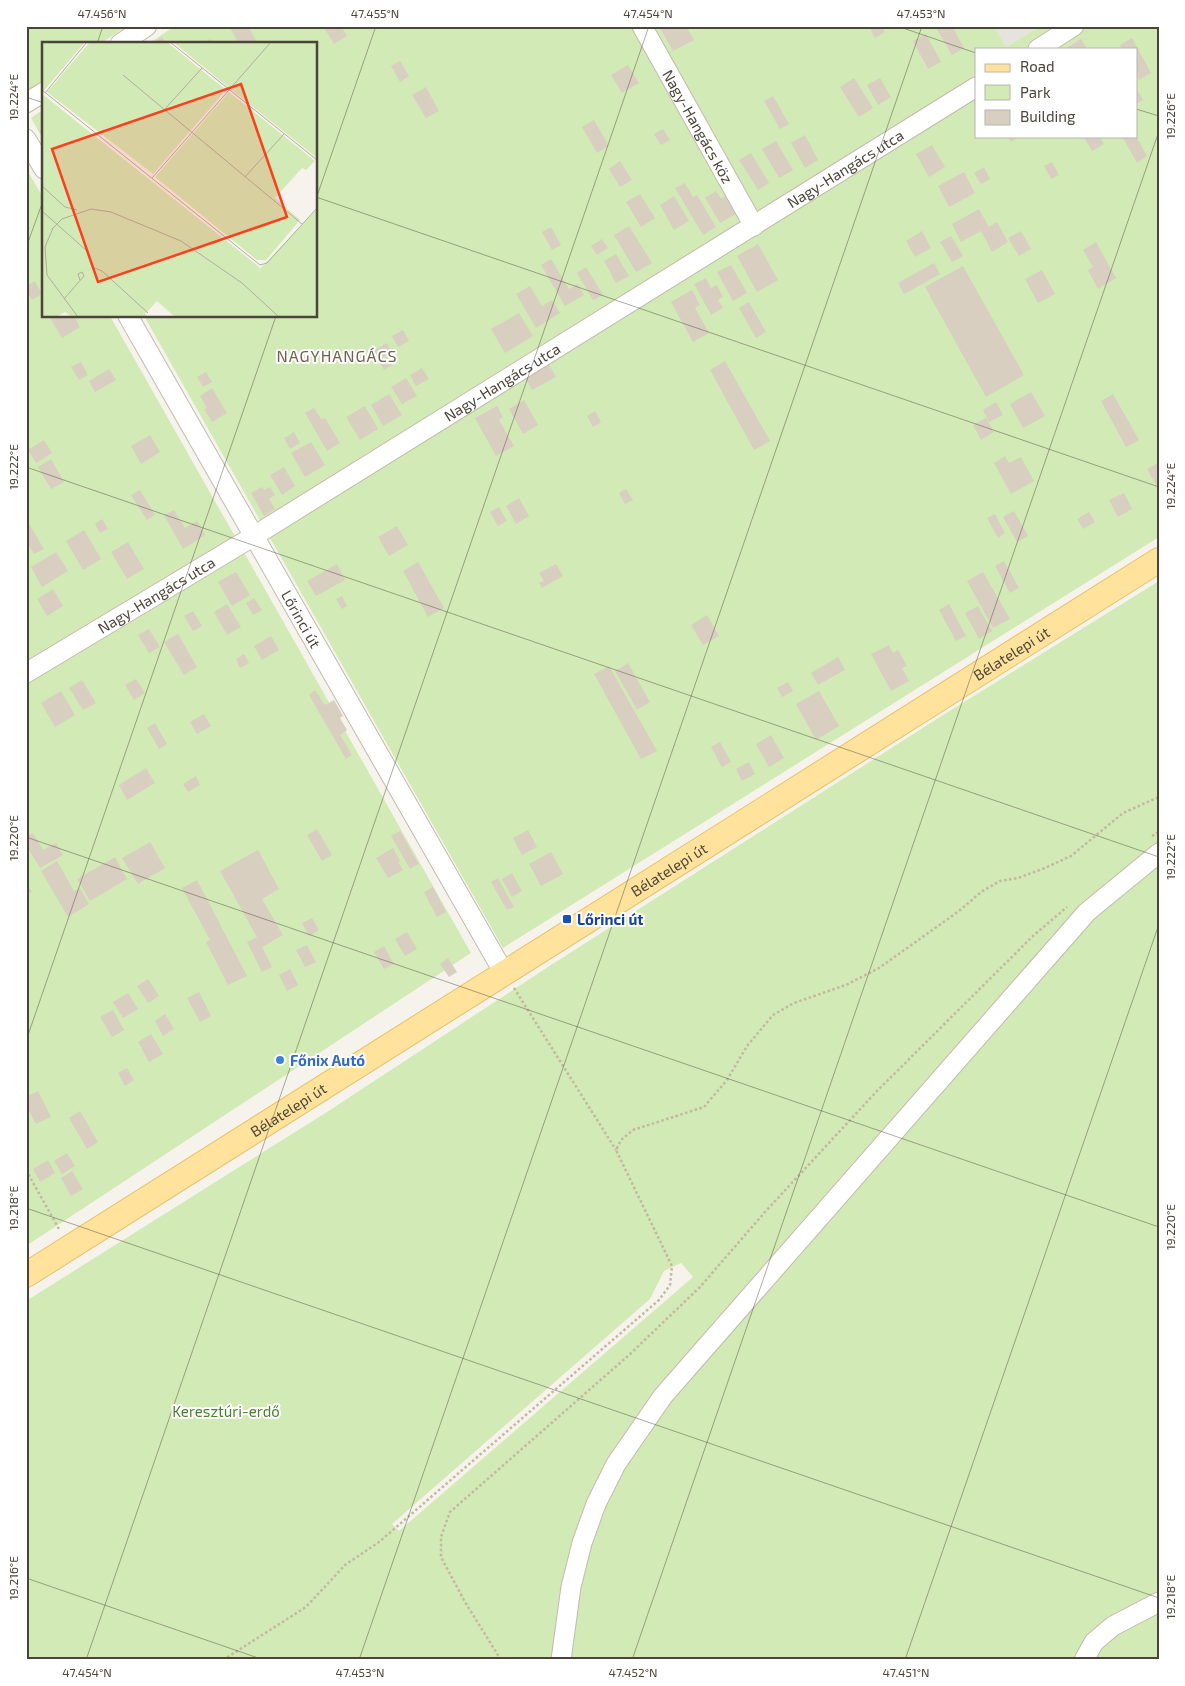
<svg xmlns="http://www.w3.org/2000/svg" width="1185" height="1686" font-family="'Exo 2',sans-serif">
	<rect width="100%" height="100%" fill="#f6f3ec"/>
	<path fill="#e6e2dd" d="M994,26h47l-35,21z"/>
	<path fill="#d2eab5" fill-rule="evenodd" d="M26,26h101l-27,18h-56v36l-18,11z
		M175,26h819l12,21 35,-21h118v511l-656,411 -359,-632h172v-272h-168zM976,49h160v87h-160z
		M44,109v32l-13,-23z
		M26,168l18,31v117h66l361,637 -445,293z
		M1159,581v1079h-1133v-359l301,-189 224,-147 389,-248zM681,1263l12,14 -294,254 -7,-7 258,-225 14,-28z"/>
	<path fill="#d8cfc1" d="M229,26h19l10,18h-19z
		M323,26h18l6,10 -13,8z
		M659,26h27l8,14 -21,11z
		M869,26h12l4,6 -10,6z
		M935,26h17l12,22 -12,7z
		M926,34l15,28 -13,7 -15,-28z
		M162,37l4,7h-14z
		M1132,38l19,35 -12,7 -3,-5v-26h-14l-2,-4z
		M210,39l3,5h-11z
		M1081,39l6,10h-18l-1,-2z
		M400,61l9,15 -9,6 -9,-16z
		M628,65l11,18 -17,10 -11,-18z
		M854,78l19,30 -14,9 -19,-30z
		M880,78l11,19 -13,8 -11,-20z
		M426,87l13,24 -13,7 -14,-23z
		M1136,88l7,12 -7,4z
		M773,96l16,28 -9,5 -16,-28z
		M594,120l15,26 -12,7 -15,-26z
		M44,128v11l-5,-8z
		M663,129l7,11 -9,5 -7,-11z
		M805,135l13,25 -13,8 -14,-25z
		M1007,136h13l-9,6z
		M1083,136h16l5,8 -12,7z
		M1122,136h14l11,20 -10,7z
		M776,141l17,29 -14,8 -17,-29z
		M932,145l13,22 -16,10 -13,-23z
		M751,153l18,30 -11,7 -19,-30z
		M620,161l12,19 -12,7 -11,-18z
		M1052,162l7,13 -8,4 -7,-13z
		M984,167l6,12 -9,5 -7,-11z
		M964,172l11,21 -26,14 -11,-21z
		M685,183l8,14 4,-2 19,32 -13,8 -28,-47z
		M716,191l5,8 9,-6 11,18 -21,12 -15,-25z
		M640,194l15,24 -14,9 -15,-25z
		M674,196l15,25 -15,9 -14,-25z
		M979,209l10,18 8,-5 11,20 -16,10 -11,-21 -20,11 -9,-18z
		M629,226l23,37 -16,9 -22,-37z
		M551,227l10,18 -9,5 -10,-18z
		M922,231l9,17 -16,9 -9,-16z
		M1021,231l10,18 -12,7 -11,-18z
		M951,236l12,20 -11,6 -12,-20z
		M602,239l6,9 -11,7 -6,-9z
		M1096,242l20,36 -18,11 -10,-19 5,-3 -10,-17z
		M758,244l20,36 -21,12 -20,-36z
		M616,254l13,22 -13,7 -12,-22z
		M551,259l18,30 9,-5 6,11 -19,11 -24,-41z
		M934,263l6,11 -36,20 -6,-11z
		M731,265l16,28 -14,8 -16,-29z
		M963,266l61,109 -38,22 -61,-110z
		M586,267l17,28 -10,5 -16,-27z
		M1042,270l13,24 -17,9 -13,-24z
		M706,278l5,10 6,-3 6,12 -5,3 5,8 -12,7 -17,-31z
		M35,281l7,13 -10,6 -6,-10v-4z
		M530,286l12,20 10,-6 8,13 -24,15 -20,-34z
		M692,290l8,15 -5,3 14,25 -16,9 -22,-40z
		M749,302l17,30 -10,6 -17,-30z
		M519,313l14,23 -28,17 -14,-24z
		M53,316h21l6,11 -18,11 -12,-20z
		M403,330l6,11 -11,6 -6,-11z
		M387,343l5,9 -14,8 -5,-9z
		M388,356l4,9 -8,5 -5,-9z
		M547,361l9,16 -24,13 -9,-16z
		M725,361l45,80 -16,9 -44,-80z
		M81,362l7,13 -9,5 -8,-13z
		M422,368l7,11 -13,7 -6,-11z
		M109,369l7,11 -21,12 -6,-11z
		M206,372l6,10 -9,5 -6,-10z
		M406,378l11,18 -15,8 -11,-17z
		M212,388l15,25 -15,9 -8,-13 3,-1 -7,-12z
		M1031,392l14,24 -22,12 -13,-24z
		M389,394l13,21 -19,11 -12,-21z
		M1113,394l26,46 -13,7 -25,-46z
		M524,400l14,25 -15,9 -14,-25z
		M996,402l7,13 -14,7 -6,-12z
		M365,406l13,23 -18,11 -14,-23z
		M497,406l6,11 -4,3 15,26 -18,10 -21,-38z
		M314,408l7,11 4,-1 15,25 -13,8 -22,-38z
		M595,411l6,11 -8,5 -6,-11z
		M986,418l8,14 -13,8 -8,-15z
		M294,432l6,11 -10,6 -6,-11z
		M150,435l10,17 -19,12 -10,-18z
		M44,440l8,13 -16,10 -8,-13z
		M311,442l14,23 -20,12 -14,-24z
		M1005,456l4,7 12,-6 13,24 -23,13 -17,-31z
		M51,459l13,23 -13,7 -13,-22z
		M1158,463l1,1v26l-12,-21z
		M284,467l11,19 -13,9 -12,-20z
		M262,487l2,3 6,-3 5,8 -6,4 6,10 -11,7 -13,-23z
		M626,489l7,11 -8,4 -6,-11z
		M140,490l15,25 -8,5 -16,-25z
		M1124,493l8,16 -14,8 -9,-17z
		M519,498l10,18 -13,8 -10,-18z
		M499,507l8,14 -9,5 -8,-14z
		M174,510l11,18 12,-7 8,14 -22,14 -19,-34z
		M1014,511l14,25 -11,6 -14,-25z
		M1089,512l6,10 -12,7 -6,-10z
		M995,514l10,19 -7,5 -11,-20z
		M26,519l18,30 -10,5 -8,-13z
		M102,519l6,10 -8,4 -5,-9z
		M397,526l11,19 -19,11 -11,-19z
		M84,530l17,29 -18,11 -17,-29z
		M128,542l16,27 -17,10 -16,-27z
		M56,552l12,19 -26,16 -11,-20z
		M1004,561l15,27 -9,5 -15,-27z
		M418,562l26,46 -16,9 -25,-46z
		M337,564l8,16 -29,16 -9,-15z
		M556,564l7,12 -21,12 -3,-5 5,-2 -5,-8z
		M236,572l14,23 -18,11 -14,-24z
		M983,572l27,47 -17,9 -26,-47z
		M53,589l10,17 -16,10 -10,-17z
		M342,596l5,10 -5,3 -6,-10z
		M254,598l8,12 -9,5 -7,-12z
		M227,604l14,23 -14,8 -13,-23z
		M949,604l17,32 -10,5 -17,-31z
		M978,606l14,25 -13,8 -14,-26z
		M193,611l9,15 -9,5 -9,-15z
		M707,615l12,21 -16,9 -12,-20z
		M149,629l11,18 -11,6 -11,-18z
		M178,634l19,33 -13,8 -20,-33z
		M271,636l8,14 -17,10 -8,-14z
		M889,645l4,8 5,-3 9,16 -5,2 7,13 -18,10 -20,-37z
		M244,654l5,9 -9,5 -4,-9z
		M838,657l7,13 -27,15 -7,-12z
		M628,663l22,39 -13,8 -22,-39z
		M609,666l48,85 -16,8 -47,-85z
		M136,679l9,14 -11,7 -9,-15z
		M82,680l14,23 -13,7 -14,-22z
		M788,682l5,9 -11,6 -5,-9z
		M315,690l10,15 9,-5 9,16 -3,2 7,12 -7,5 12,20 -6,4 -37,-64z
		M61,691l14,24 -20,12 -14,-24z
		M819,691l20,35 -23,14 -20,-36z
		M204,714l7,12 -14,8 -7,-12z
		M155,723l12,21 -8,5 -12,-21z
		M771,735l13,23 -15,9 -13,-23z
		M720,742l11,20 -9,5 -11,-20z
		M749,762l6,12 -13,7 -6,-12z
		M146,768l9,15 -28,17 -8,-15z
		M196,776l4,9 -12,7 -5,-8z
		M317,829l15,26 -10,6 -15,-26z
		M528,830l9,17 -15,8 -9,-17z
		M400,831l19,33 -9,5 -19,-33z
		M33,833l10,17 13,-7 7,12 -23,13 -14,-23v-9z
		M150,842l15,26 -27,16 -16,-26z
		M393,848l7,13 -2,1 5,8 -15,8 -12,-20z
		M258,850l21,39 -17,10 21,36 -21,12 10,20 -10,5 -15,-30 10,-5 -37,-66z
		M551,852l12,22 -22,12 -12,-22z
		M115,857l12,22 -37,22 -13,-22z
		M57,861l17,30 6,-3 9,16 -21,13 -27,-46z
		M512,873l10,18 -10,6 -10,-18z
		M498,878l16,29 -7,3 -16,-28z
		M197,880l50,96 -19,9 -22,-43 4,-2 -28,-52z
		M26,883l6,9 -6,4z
		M433,887l13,25 -9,5 -13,-25z
		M312,918l7,12 -10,6 -7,-13z
		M407,932l10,17 -12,7 -10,-17z
		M307,945l9,17 -11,5 -9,-17z
		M384,946l10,18 -10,5 -10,-17z
		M448,958l9,14 -8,5 -9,-13z
		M290,969l8,16 -11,6 -8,-16z
		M148,979l11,17 -11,7 -11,-17z
		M199,992l12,24 -11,6 -13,-24z
		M128,993l10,16 -15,9 -10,-16z
		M113,1010l11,20 -12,7 -12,-20z
		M165,1014l9,15 -11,7 -8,-15z
		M151,1034l12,20 -14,8 -11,-20z
		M127,1068l7,12 -9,6 -7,-13z
		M38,1091l13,26 -15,7 -10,-18v-9z
		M80,1111l18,31 -11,7 -18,-31z
		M67,1153l8,13 -13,8 -8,-13z
		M48,1160l7,13 -15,9 -7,-13z
		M72,1171l11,18 -12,7 -10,-18z"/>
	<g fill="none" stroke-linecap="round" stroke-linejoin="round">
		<g stroke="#c2bbae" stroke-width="21">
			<g id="minor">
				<path id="s1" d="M642,26l112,200"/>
				<path d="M120,44l27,-18"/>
				<path d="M1038,49l36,-23"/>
				<path d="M26,103l18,-11"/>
				<path d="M26,139l18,30"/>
				<path id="s2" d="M128,316l376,657"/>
				<path id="s3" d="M26,673l228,-137 722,-449"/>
				<path d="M561,1660l10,-73 11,-44 14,-39 20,-40 47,-68 424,-484 72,-59"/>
				<path d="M1084,1660l10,-18 19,-16 46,-24"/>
			</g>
		</g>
		<g stroke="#e6c16a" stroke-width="26">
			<g id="major">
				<path id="s4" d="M26,1275l1133,-715"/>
			</g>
		</g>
		<path stroke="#c4b79f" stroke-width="2.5" stroke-dasharray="2.5 2.5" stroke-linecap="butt" d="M1152,836l7,-4
			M514,988l102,162
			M26,1170l34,61
			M223,1660l83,-53 39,-42 34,-23 280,-242 11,-15 2,-19 -56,-116 5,-10 12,-10 71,-23 23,-27 20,-34 26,-31 21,-12 52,-18 33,-17 80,-57 22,-19 19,-11 18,-3 27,-10 26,-12 52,-43 36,-16
			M501,1660l-36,-58 -24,-45v-20l9,-25 179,-157 71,-68 65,-75 111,-120 158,-157 33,-28"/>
		<use href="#minor" stroke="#fff" stroke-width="19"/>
		<use href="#major" stroke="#ffe39c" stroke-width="24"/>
	</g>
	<path fill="none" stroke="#4b4439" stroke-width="1" stroke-opacity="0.45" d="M897,26l79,27M97,44l6,-18M26,97l18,6M1136,109l23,7M316,197l843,290M316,199l60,-173M26,248l18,-50M26,467l1133,390M26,837l1133,390M26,1041l250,-725M26,1208l1133,390M26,1578l238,82M86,1660l563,-1634M359,1660l563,-1634M632,1660l527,-1529M905,1660l254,-736"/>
	<rect fill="#1a4fb4" stroke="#fff" stroke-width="2" x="562" y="914" width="10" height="10" rx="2.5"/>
	<circle fill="#3f7fe0" stroke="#fff" stroke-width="2" cx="280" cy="1060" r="5"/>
	<g text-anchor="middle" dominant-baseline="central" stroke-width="4" stroke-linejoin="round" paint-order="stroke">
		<g font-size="15" fill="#4b4439" stroke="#fff">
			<text stroke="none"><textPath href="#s1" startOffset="115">Nagy-Hangács köz</textPath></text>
			<text stroke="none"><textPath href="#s3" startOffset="962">Nagy-Hangács utca</textPath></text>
			<text stroke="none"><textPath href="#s3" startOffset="558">Nagy-Hangács utca</textPath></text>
			<text stroke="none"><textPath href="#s3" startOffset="152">Nagy-Hangács utca</textPath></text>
			<text stroke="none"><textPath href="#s2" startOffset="349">Lőrinci út</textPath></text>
			<text stroke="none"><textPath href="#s4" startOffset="1165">Bélatelepi út</textPath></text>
			<text stroke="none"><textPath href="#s4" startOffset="760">Bélatelepi út</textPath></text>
			<text stroke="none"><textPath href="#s4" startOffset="310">Bélatelepi út</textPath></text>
		</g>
		<g font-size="15" font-weight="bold" fill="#164399" stroke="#fff" text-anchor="start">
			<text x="577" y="919">Lőrinci út</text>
		</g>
		<g font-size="15" font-weight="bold" fill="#366cbe" stroke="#fff" text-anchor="start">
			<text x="290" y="1060">Főnix Autó</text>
		</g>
		<g font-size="15" fill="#4a7f2a" stroke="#fff">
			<text x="226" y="1411">Keresztúri-erdő</text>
		</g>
		<g font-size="16" letter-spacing="1" fill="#6e6250" stroke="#fff">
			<text x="337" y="355">NAGYHANGÁCS</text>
		</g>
	</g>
	<g transform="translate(42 42)">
		<rect width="275" height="275" fill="#f6f3ec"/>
		<path d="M0,0h43l-43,51zM48,0h77l59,48 -73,84 -106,-82zM131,0h144v116l-84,-67zM187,50l86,69 -9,9 -4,-2 -27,30 25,22 -34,40h-9l-102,-83zM0,52l216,172 2,2 -5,6 62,-65v108h-142l-18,-16 -12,13 3,3h-76l-7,-5 -9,5h-14z" fill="#d2eab5"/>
		<path fill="none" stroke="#b2ada4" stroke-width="1" d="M128,0l147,118M81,33l179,149M0,48l218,175 7,-2 50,-55M3,51l42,-51M122,68l38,-42M203,135l39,-43M110,136l119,-136M0,144l23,21 12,3M0,169l45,40 5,16 10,4 46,42M22,257l20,-23 -2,-4 -4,2 2,6M36,275l-31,-42 -2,-28 8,-19 9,-9 29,-10 20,3 70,29 61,42 37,34"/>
		<path fill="#fc3f1d" fill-opacity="0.15" stroke="#fc3f1d" stroke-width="2.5" d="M199,42l46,133 -189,65 -46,-133z"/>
		<rect width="275" height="275" fill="none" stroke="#4b4439" stroke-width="2.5"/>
	</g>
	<rect width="1185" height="1686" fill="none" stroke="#ffffff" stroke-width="55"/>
	<rect x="975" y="48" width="162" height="90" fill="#ffffff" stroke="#b7b4b0"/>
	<rect x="985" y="64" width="25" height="8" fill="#ffe39c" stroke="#b7b4b0"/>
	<text x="1020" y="72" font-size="15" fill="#4b4439">Road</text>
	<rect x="985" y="85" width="25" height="15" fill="#d2eab5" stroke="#b7b4b0"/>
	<text x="1020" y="98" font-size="15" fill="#4b4439">Park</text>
	<rect x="985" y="110" width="25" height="15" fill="#d8cfc1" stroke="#b7b4b0"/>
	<text x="1020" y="122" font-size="15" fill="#4b4439">Building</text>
	<rect x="28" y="28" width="1130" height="1630" fill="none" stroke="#4b4439" stroke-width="2"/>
	<g font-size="12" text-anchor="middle" fill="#4b4439">
		<text x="102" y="18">47.456°N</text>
		<text x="375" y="18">47.455°N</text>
		<text x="648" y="18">47.454°N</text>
		<text x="921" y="18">47.453°N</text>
		<text transform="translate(14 97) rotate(-90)" y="4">19.224°E</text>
		<text transform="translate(1171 116) rotate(-90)" y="4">19.226°E</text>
		<text transform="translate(14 467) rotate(-90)" y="4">19.222°E</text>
		<text transform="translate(1171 486) rotate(-90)" y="4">19.224°E</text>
		<text transform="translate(14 838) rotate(-90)" y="4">19.220°E</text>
		<text transform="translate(1171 857) rotate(-90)" y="4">19.222°E</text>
		<text transform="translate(14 1208) rotate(-90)" y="4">19.218°E</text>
		<text transform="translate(1171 1227) rotate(-90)" y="4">19.220°E</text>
		<text transform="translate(14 1578) rotate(-90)" y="4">19.216°E</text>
		<text transform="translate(1171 1597) rotate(-90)" y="4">19.218°E</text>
		<text x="87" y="1677">47.454°N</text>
		<text x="360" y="1677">47.453°N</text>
		<text x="633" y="1677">47.452°N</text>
		<text x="906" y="1677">47.451°N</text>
	</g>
</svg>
